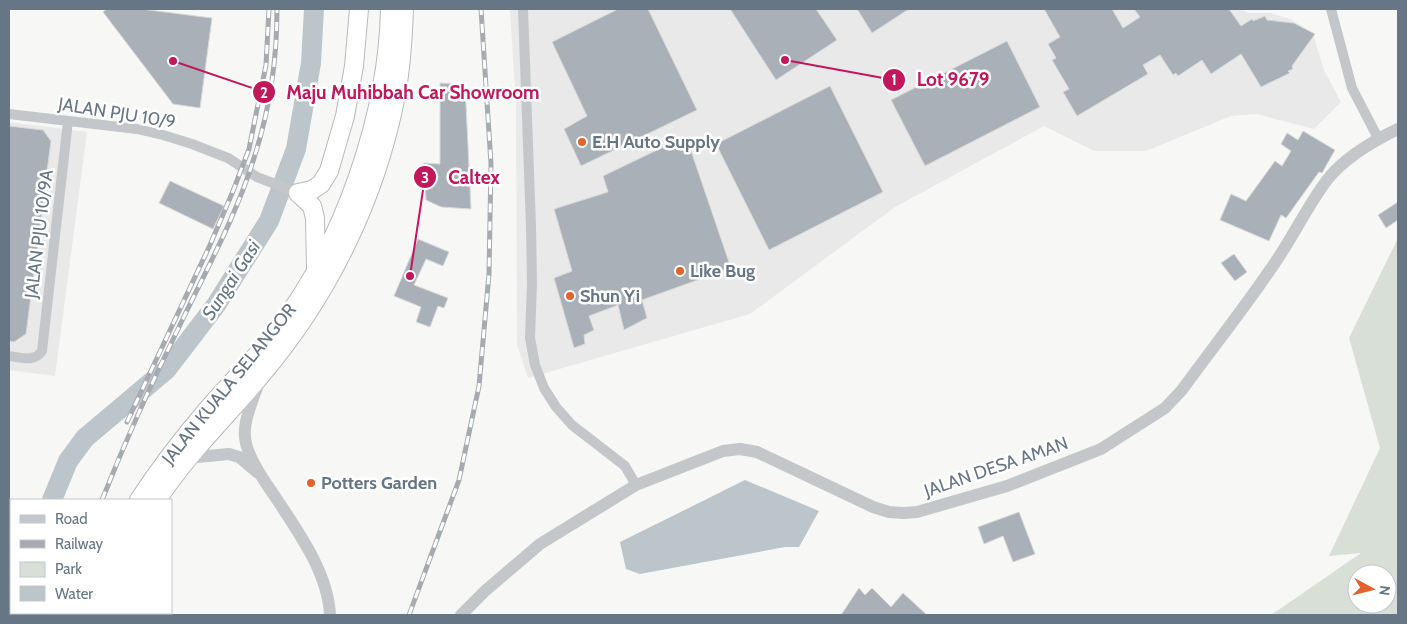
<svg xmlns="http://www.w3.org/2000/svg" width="1407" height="624" font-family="Cabin,sans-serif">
	<rect width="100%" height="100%" fill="#f7f8f5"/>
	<path fill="#e8e9e8" d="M510,9h732l6,4h22l20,6 23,15 11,36 17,32 -27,27 -57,-15 -26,2 -85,35h-52l-50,-25 -149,81 -145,107 -222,64 -11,-34 -1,-238z
		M9,122l78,10 -32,244 -46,-6z"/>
	<path fill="#d8dfd6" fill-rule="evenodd" d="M1398,238v377h-127l90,-62 -32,3 51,-108 -31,-110zM1357,574h30v30h-30z"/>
	<path fill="#bbc5ca" d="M745,480l74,31 -20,36h-14l-145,27 -14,-5 -6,-27z"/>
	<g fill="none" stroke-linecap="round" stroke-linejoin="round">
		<path stroke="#bbc5ca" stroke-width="20" d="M52,500l16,-39 17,-23 82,-69 49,-64 53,-84 27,-72 15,-86 3,-54
			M28,615v-2"/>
	</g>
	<path fill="#a9b0b7" stroke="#d9d9d7" d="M107,9h34l71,9 -12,90 -27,-4 -70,-92z
		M618,9h30l49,101 -116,56 -17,-37 23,-13 -35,-74z
		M730,9h86l21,31 -61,40z
		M857,9h52l-37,24z
		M1044,9h68l11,19 17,-11 -6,-8h95l12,17 11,-7 1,2 12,-5 2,4 27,3 21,11 -23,32 1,3 -5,2 2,2 -29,14 -20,-33 -30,20 -9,-14 -24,16 -2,-3 -3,2 -13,-20 -17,10 5,9 -71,42 -14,-24 6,-3 -17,-29 4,-2 -8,-14 12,-7z
		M1007,41l33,66 -115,59 -34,-66z
		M440,83l25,1 6,125 -30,-2 -15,-7 -2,-37 16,1z
		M830,86l53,106 -114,58 -53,-106z
		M9,126l34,4 8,11 -25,193 -12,8 -5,-1z
		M1303,131l32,19 -13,23 -3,-1 -33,46 -5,-3 -12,26 -49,-21 11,-26 15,7 29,-40 7,5 9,-15 -10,-7 6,-11 11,7z
		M686,136l45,132 -89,32 5,18 -23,12 -6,-25 -29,11 5,14 -10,5 1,9 -11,4 -20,-70 18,-7 -18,-62 54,-17 -5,-16z
		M170,181l54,25 -11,23 -54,-26z
		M1398,202v18l-12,8 -8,-13z
		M418,239l31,13 -6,14 -17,-7 -12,26 34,13 -4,10 -6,-2 -8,21 -14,-5 5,-15 -27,-11z
		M1234,254l13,18 -12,9 -14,-18z
		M1019,512l16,42 -22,8 -10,-26 -19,8 -6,-17z
		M859,588l6,7 7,-7 19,19 12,-14 24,22h-86z"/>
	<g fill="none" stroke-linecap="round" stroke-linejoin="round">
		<g stroke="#b6b9bc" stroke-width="20">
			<path id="trunk" d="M298,193l14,-3 9,-6 8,-13 16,-55 9,-50 5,-57
				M298,193l14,13 3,12 1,51
				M139,500c21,-32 44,-62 68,-90 25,-29 53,-55 75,-86 63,-85 106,-210 108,-315
				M157,500c30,-46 69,-83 104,-125 68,-80 115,-177 135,-280 5,-28 7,-57 8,-86
				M84,615l1,-2
				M101,615l1,-2"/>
		</g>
		<path stroke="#c3c7ca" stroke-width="10" d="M523,9l8,218 1,56 -2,55 5,27 9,23 12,19 16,18 53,41 11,19
			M1331,9l21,79 26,50
			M9,114l128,15 26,6 29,9 36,14 29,19 41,16
			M9,356c11,1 25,7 33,-5l26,-230"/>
		<path stroke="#c3c7ca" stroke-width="12" d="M259,382c-5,15 -16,39 -14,55 1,18 19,44 29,58 23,35 54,77 56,120
			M187,458l42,-4 10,3 19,16
			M461,615l24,-24 55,-47 96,-59 87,-34 17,-2 17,3 116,55 16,5 15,1 13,-1 90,-26 94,-37 64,-41 17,-18c29,-40 60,-79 88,-120 21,-29 36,-62 57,-90 18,-23 46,-39 71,-51"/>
		<use href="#trunk" stroke="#fff" stroke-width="18"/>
		<g stroke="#a6abb1" stroke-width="5">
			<path id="rail" d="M127,422l83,-177 23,-54 16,-42 17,-84 3,-56
				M102,500c23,-58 49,-116 77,-173 26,-55 57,-110 75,-169 16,-49 23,-98 23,-149
				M53,615l1,-2
				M409,615l50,-135 20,-94 10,-112 2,-110 -10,-155"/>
		</g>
		<use href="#rail" stroke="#fff" stroke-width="3" stroke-dasharray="9" stroke-linecap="butt"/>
	</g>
	<g fill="#e2632b" stroke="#fff" stroke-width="2">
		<circle cx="582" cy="142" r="5"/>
		<circle cx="680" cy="271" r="5"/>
		<circle cx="570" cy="296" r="5"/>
		<circle cx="311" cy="483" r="5"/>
	</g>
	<g text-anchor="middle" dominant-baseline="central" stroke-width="5" stroke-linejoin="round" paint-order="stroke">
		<g font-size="18" fill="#677685" stroke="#fff">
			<text transform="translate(117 113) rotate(9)">JALAN PJU 10/9</text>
			<text transform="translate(39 234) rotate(-83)">JALAN PJU 10/9A</text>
			<text transform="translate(229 384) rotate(-51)">JALAN KUALA SELANGOR</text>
			<text transform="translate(996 467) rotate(-19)">JALAN DESA AMAN</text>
		</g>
		<g font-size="18" font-weight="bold" fill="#677685" stroke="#fff" text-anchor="start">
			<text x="592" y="142">E.H Auto Supply</text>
			<text x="690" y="271">Like Bug</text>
			<text x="580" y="296">Shun Yi</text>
			<text x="321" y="483">Potters Garden</text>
		</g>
		<g font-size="19" font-style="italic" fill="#637781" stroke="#fff">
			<text transform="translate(231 280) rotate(-57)">Sungai Gasi</text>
		</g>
	</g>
	<path fill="none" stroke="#c2185b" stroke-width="2" d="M785 60L894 80M173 61L264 92M410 276L425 177"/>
	<g fill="#c2185b" stroke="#fff" stroke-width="2">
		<circle cx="785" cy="60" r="5"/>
		<circle cx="173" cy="61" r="5"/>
		<circle cx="410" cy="276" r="5"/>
		<circle cx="894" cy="80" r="12"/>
		<circle cx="264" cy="92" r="12"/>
		<circle cx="425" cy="177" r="12"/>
	</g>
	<g font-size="15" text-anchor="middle" font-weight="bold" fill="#fff">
		<text x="894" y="85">1</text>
		<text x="264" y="98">2</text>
		<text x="425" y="183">3</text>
	</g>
	<g font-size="19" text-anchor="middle" font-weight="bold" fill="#c2185b" stroke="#fff" stroke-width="5" stroke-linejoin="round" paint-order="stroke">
		<text x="953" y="86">Lot 9679</text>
		<text x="413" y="99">Maju Muhibbah Car Showroom</text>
		<text x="474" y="184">Caltex</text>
	</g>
	<rect width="1407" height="624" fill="none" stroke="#677685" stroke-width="20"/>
	<rect x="10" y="499" width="162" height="115" fill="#ffffff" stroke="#c2c8ce"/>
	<rect x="20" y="515" width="25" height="8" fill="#c3c7ca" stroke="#c2c8ce"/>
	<text x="55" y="524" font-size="15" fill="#677685">Road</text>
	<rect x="20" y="540" width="25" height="8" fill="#a6abb1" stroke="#c2c8ce"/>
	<text x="55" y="549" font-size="15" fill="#677685">Railway</text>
	<rect x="20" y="562" width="25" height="15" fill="#d8dfd6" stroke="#c2c8ce"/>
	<text x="55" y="574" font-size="15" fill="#677685">Park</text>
	<rect x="20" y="586" width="25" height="15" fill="#bbc5ca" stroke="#c2c8ce"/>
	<text x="55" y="599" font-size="15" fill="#677685">Water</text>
	<g transform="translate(1372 589) rotate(97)"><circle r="24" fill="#ffffff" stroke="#c2c8ce"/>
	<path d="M0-4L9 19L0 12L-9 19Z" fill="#e2632b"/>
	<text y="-8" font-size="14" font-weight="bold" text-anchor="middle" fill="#677685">N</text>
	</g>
</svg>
